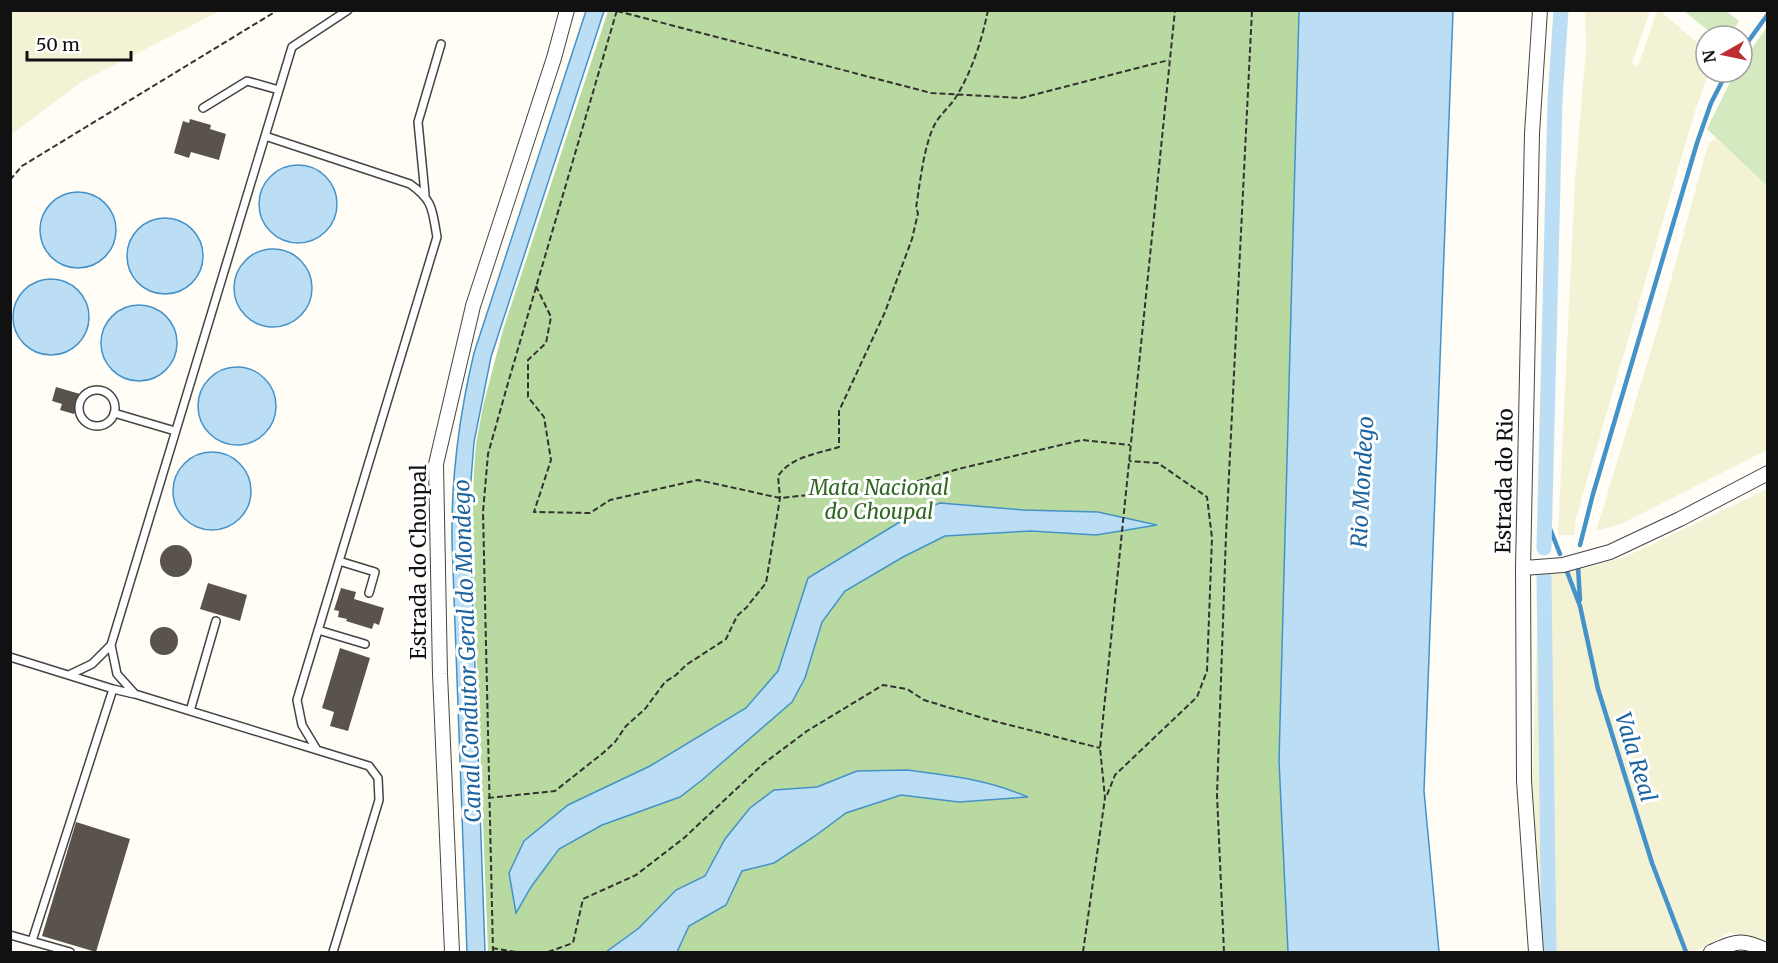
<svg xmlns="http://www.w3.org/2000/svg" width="1778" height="963" font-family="Merriweather,serif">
	<rect width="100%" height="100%" fill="#fffdf5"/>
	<path fill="#f4f2d5" d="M11,10h209v1l-137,70 -72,54z
		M1585,11h65l-18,52 6,3 19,-55h3l46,39v22h3l-14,39 -119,407 -2,17h-16l17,-355 11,-132z
		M1716,138l51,48v264l-146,74 -25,7 61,-200 51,-187z
		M1767,489v460l-38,-17 -34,20h-152l-11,-164 7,-215 46,-5 40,-11z"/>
	<path fill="#d4e9bf" d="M1684,11h42l13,10 -9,15h-15z
		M1767,27v159l-60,-57 28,-57h7v-10z"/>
	<path fill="#b8d99f" d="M608,11h691l-20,750 9,191h-800l-16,-416 2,-65 2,-27 7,-38 20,-76z"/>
	<path fill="#bbdef4" stroke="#4592c9" stroke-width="1.5" d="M586,11h18l-113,346 -17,85 -4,51v32l15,427h-18l-15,-410c-1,-65 7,-126 22,-189z
		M1299,11h154l-29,780 15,161h-151l-9,-191z
		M259 204a39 39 0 1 1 78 0a39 39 0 1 1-78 0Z
		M40 230a38 38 0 1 1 76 0a38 38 0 1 1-76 0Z
		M127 256a38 38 0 1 1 76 0a38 38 0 1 1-76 0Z
		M234 288a39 39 0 1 1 78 0a39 39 0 1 1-78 0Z
		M13 317a38 38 0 1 1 76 0a38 38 0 1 1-76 0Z
		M101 343a38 38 0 1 1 76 0a38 38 0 1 1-76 0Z
		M198 406a39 39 0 1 1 78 0a39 39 0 1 1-78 0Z
		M173 491a39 39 0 1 1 78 0a39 39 0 1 1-78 0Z
		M940,503l83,7 75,2 59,13 -61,10 -65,-4 -86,5 -42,21 -58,34 -23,31 -17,56 -13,24 -90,78 -22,17 -78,28 -43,24 -28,38 -15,26 -7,-40 15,-32 44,-36 82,-39 96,-58 32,-37 30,-93 108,-66z
		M907,770c45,6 79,9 121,27l-69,5 -58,-7 -55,18 -31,23 -41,27 -32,8 -16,34 -37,21 -12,26h-71l33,-24 37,-38 29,-14 20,-37 25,-31 24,-18 43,-3 40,-16z"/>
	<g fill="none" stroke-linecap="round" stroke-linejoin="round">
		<path stroke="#4592c9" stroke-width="4.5" d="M1742,50l26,-36
			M1545,516l15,38
			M1580,545l13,-51 104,-351 14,-40 16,-31
			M1578,567l2,33
			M1566,569l14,37 18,83 54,174 34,89"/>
		<path stroke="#bbdef4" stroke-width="15" d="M1544,548l11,-448 6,-90
			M1544,577l5,375"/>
	</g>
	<path fill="#59524d" d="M190,119l21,6 -1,4 16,5 -7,26 -28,-8 -2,6 -15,-5 9,-32 6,2z
		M56,387l24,7 -6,20 -14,-4 2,-6 -10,-3z
		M160 561a16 16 0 1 1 32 0a16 16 0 1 1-32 0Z
		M208,583l39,12 -7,26 -40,-12z
		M341,588l15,4 -2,7 30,9 -5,17 -5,-2 -2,6 -26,-8 1,-2 -9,-2 1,-6 -5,-1z
		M150 641a14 14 0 1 1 28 0a14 14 0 1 1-28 0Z
		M340,648l30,10 -22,73 -18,-5 4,-14 -12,-4z
		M76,822l54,17 -34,113 -54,-16z"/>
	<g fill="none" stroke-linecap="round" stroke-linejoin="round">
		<g stroke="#444" stroke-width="10">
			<path id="lane" d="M203,108l44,-27 32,9
				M265,136l145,48c24,17 22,26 27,53l-140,463 5,25 15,25 52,16 9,12 1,22 -46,152
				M425,194l-7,-72 23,-78
				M79 408a18 18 0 1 1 36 0a18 18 0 1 1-36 0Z
				M114,413l61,18
				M339,561l36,11 -6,21
				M318,630l47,14
				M10,657l103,32 21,5
				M69,675l23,-11 19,-19
				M190,711l26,-90
				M317,750l-182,-56 -18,-20 -6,-29 181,-598 56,-37
				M10,935l60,17
				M32,941l81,-252"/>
		</g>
		<g stroke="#444" stroke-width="16">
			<path id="street" d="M1523,568l40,-3 47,-13 70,-33 88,-46
				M452,952l-12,-278 -4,-210 37,-158 81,-248 13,-48
				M1536,952l-12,-171 -1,-213 9,-435 8,-123
				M1711,952c26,-11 30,-14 57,-1"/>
		</g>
		<path stroke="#333" stroke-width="2" stroke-dasharray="6 3" stroke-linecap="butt" d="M617,11l314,82 90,5 148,-38
			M10,180l12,-14 256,-156
			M536,286l15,31 -5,26 -18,17v37l16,20 7,43 -17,52 56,1 20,-13 88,-20 82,18 125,-13 53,-16 124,-29 48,5
			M1107,795l8,-20 82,-78 10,-26 5,-133 -5,-41 -49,-34 -29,-2
			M488,798l67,-7 48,-38 12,-11 11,-16 19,-17 20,-27 11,-7 10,-10 40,-26 11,-23 9,-8 20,-25 14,-85 -2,-22c14,-20 39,-22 61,-29v-36l46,-99 27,-73 6,-26 -2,-5c4,-25 8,-65 20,-86 6,-9 14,-16 20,-25 16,-26 26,-57 32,-87
			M492,948l24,4
			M493,952l-10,-440 5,-58 20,-71 109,-373
			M548,952l25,-9 10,-44 53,-24 48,-37 79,-74 44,-33 76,-46 24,4 17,11 62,19 114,29
			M1083,952l22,-154 -5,-50 75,-738
			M1224,952l-7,-157 9,-260 26,-525"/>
		<use href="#lane" stroke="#fff" stroke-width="7"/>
		<use href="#street" stroke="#fff" stroke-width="14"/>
	</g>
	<g text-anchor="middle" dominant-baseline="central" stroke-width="6" stroke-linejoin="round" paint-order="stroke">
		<g font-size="21" fill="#111" stroke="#fff">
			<text transform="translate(1504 481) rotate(-89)">Estrada do Rio</text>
			<text transform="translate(418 562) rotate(-90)">Estrada do Choupal</text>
		</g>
		<g font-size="21" font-style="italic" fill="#2f6722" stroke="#fff">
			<text x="879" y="487">Mata Nacional<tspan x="879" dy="24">do Choupal</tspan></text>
		</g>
		<g font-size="22" font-style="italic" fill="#1d649f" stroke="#fff">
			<text transform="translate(1362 482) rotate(-87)">Rio Mondego</text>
			<text transform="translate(467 651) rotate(-92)">Canal Condutor Geral do Mondego</text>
			<text transform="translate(1636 757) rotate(73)">Vala Real</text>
		</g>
	</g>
	<rect width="1778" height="963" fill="none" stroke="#111111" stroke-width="24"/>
	<g transform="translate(1724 54) rotate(261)"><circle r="28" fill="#ffffff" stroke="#a0a0a0" stroke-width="1.5"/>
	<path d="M0-4.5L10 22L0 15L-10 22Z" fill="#bd2d31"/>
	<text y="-9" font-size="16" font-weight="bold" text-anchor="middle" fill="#111111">N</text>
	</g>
	<path d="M27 51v9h104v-9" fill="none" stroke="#111111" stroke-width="3"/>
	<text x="36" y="51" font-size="18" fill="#111111" stroke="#ffffff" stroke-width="4.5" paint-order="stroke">50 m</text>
</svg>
